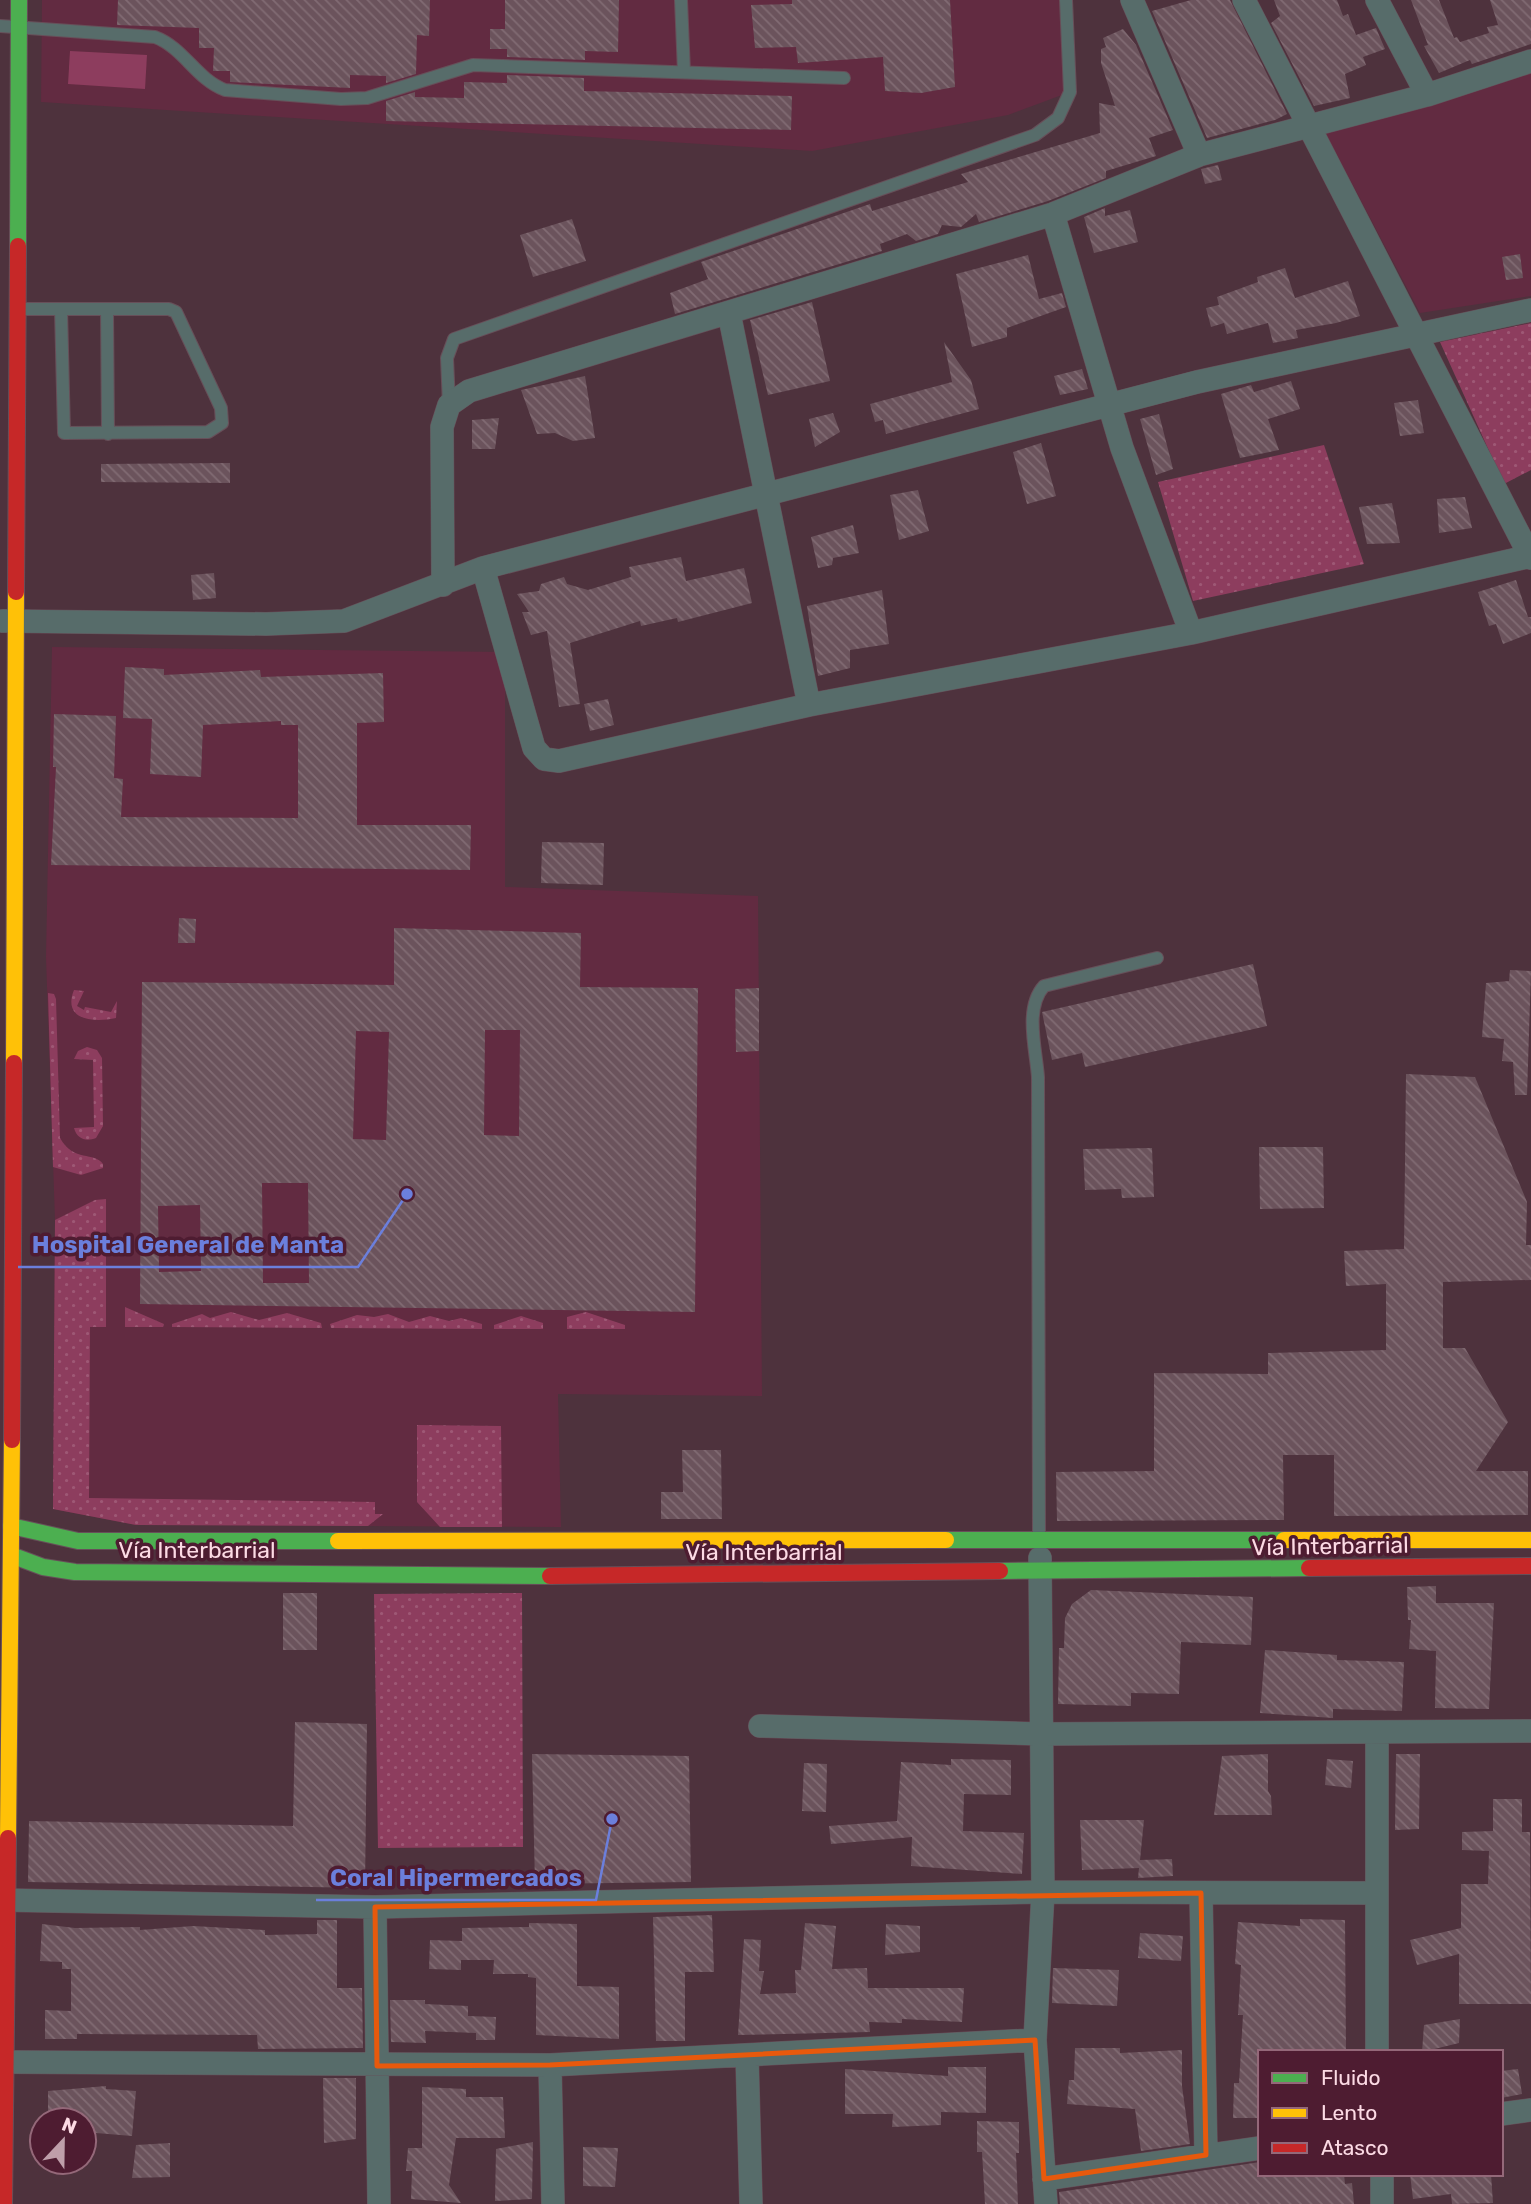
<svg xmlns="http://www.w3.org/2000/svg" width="1531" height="2204" font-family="Rubik,sans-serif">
	<defs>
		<pattern id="grass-dots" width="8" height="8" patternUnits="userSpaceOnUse" patternTransform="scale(1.75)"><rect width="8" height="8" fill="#8d3d5e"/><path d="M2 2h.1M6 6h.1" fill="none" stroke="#9e5875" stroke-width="1.8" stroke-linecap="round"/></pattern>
		<pattern id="building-back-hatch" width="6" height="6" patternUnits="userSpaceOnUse" patternTransform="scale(1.75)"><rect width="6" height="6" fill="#6b535c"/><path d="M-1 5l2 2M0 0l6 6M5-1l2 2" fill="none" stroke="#816b73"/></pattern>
	</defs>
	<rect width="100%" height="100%" fill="#4e323d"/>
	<path fill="#622b41" d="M42,0h1029l-1,92 -62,23 -196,36 -771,-49z
		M1531,69v227l-111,17 -96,-183z
		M52,647l453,5v235l253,9 4,500 -204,-2 3,133 -425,-2 -83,-16 2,-289 -9,-263z"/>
	<path fill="url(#grass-dots)" d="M1531,323v147l-27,14 -64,-142z
		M1324,445l40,119 -171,37 -35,-119z
		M74,990l10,1 -7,15 7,4 1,-3 26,5 6,-11 -1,17c-23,5 -54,2 -42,-28z
		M48,993l6,1 2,5 4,139c14,25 34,13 43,26v4l-22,7 -28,-8z
		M87,1047l10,3 5,8 1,68 -7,12c-10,4 -19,1 -22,-10l20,-1 -1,-67 -19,-1 4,-8z
		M106,1199v128h-16l-1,171 286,4v12h8l-15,12 -232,-1 -83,-16 2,-289 40,-20z
		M125,1307l39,17 -1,3h-38z
		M231,1312l28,8 28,-7 34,10 1,5 -150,-1v-3l30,-10 8,4z
		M586,1312l39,13v4h-58v-12z
		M388,1314l21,8 21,-6 19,5 12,-3 21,6v5l-151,-1 -1,-4 27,-9 17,2z
		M521,1316l22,7v6h-49v-4z
		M417,1425l84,1 1,101h-62l-23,-25z
		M522,1593l1,254 -145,1 -4,-254z"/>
	<path fill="#8d3d5e" d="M70,51l77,4 -2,34 -77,-5z"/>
	<path fill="url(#building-back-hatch)" fill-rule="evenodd" d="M118,0h312l-1,36 -12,-1 -1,39 -30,9v-7l-36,-1v13l-120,-6v-11h-17l1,-23h-15v-20l-82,-3z
		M505,0h114l-1,52 -33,-1v9l-78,-3v-8h-17v-20h15z
		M792,0h158l5,87 -34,6 -36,-2 -2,-34 -85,6 -2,-16 -41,1 -4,-43 41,-1z
		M1191,0h39l57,114 -12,6 -68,18 -55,-127z
		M1274,0h63l6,16 5,-2 8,21 20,-7 9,21 -22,8 3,8 -21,9 5,24 -36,8 -43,-83 9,-7z
		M1411,0h28l15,38 3,-1 3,5 29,-9 -2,-6 11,-2 -8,-25h41v44l-59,20 -2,-4 -31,13 -15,-27 4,-1z
		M1123,29l13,16 37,85 -24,8 7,18 -50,15v7l-58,23 -69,21 -3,-8 -15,13 -19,-2 -4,9 -22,7 -9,-7 -27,10 2,7 -207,63 -5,-21 38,-14 -7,-17 169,-58 2,7 96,-29 -7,-8 139,-41 -1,-30 16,3 -14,-43v-14l5,-2 -3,-9z
		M507,75l77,3v13l208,5 -1,34 -405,-9v-20l29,-9v5l49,1v-16l43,1z
		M1218,165l4,15 -17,4 -4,-15z
		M1105,208v8l25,-6 8,32 -44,11 -10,-36z
		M572,219l14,42 -53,16 -13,-42z
		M1520,254l3,24 -17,2 -4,-23z
		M1028,255l11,44 23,-6 4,14 -59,21v9l-35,10 -16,-73z
		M1285,268l10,30 53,-17 12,35 -24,7 -40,7 2,8 -25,5 -5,-20 -41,11 -3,-11 -13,4 -5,-19 13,-3 -2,-8 41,-15 -1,-5z
		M812,302l18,79 -62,14 -18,-75z
		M944,342l27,38 8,29 -93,25 -3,-14 -8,2 -5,-18 82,-22z
		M1082,369l6,20 -28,6 -6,-19z
		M585,376l10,62 -22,3 -18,-8 -18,1 -16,-44z
		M1291,381l9,28 -32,10 11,31 -39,8 -19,-64 30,-9 3,7z
		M1418,400l6,33 -24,3 -6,-33z
		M833,413l7,19 -25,15 -6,-28z
		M1159,414l14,55 -17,6 -16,-56z
		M499,418l-4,31h-23v-29z
		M1041,443l15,53 -29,8 -14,-52z
		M230,463v20l-129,-1v-18z
		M918,490l11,41 -30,9 -9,-45z
		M1465,497l7,31 -33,5 -2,-34z
		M1392,503l8,40 -33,1 -8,-37z
		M853,525l6,28 -26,5 -1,7 -14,3 -7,-31z
		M681,557l5,24 58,-13 8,35 -74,19 -1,-4 -36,8 -1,-5 -70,22 10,61 -21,3 -12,-76 -16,4 -9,-23h7l-12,-18 22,-3 2,-7 23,-7 3,7 21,6 43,-13 -2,-10z
		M214,573l2,25 -23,2 -2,-25z
		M1516,580l12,37h3v16l-28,11 -7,-20 -7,2 -11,-34z
		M882,590l7,54 -39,6v18l-32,8 -11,-70z
		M125,667l39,2v6l96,-5 1,7 122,-4 1,49 -27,1v102h114l-1,45 -419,-5 5,-98h-3l1,-53 62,2 -2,62 9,1 -2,38 177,1v-93h-17v-4l-78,4 -2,52 -51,-3 2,-55 -29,-1z
		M608,699l6,26 -24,6 -6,-27z
		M542,842l62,1 -1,42 -62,-2z
		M179,918l17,1 -1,24h-17z
		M394,928l187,5 -1,54 118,1 -3,324 -555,-8 2,-322 252,3zM485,1030h35l-1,106 -35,-1zM356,1031l33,1 -3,108 -33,-1zM262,1183h46l1,100h-46zM200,1205l1,66 -42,1 -1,-66z
		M1253,964l14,62 -182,41 -3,-14 -30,7 -10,-48z
		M1510,970l21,1 -4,124h-12l-2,-33 -11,-1 2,-22 -22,-2 4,-54 23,-2z
		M759,988v63l-23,1 -1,-63z
		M1406,1074l69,3 52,125 -1,43h5v35l-88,2v66h22l43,74 -32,49h52v44l-194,1v-61h-51l1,65 -227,1 -1,-49 98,-1v-98l114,1v-21l118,-3v-66l-40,2 -2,-35 60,-2z
		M1259,1147h64l1,61 -64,1z
		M1152,1148l2,49 -32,1 -1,-9 -36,1 -2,-41z
		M682,1450h39l1,69h-61v-27h22z
		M1436,1586v17h58l-5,106 -54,-1 1,-57 -27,-2 2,-29h-3l-1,-33z
		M1091,1590l162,7 -2,48 -70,-3 -2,52 -48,-1v13l-73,-2 1,-56h5l1,-30 7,-14z
		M283,1593h34v57h-34z
		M1265,1650l72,5v5l67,2 -2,49 -69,-2v9l-73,-5z
		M295,1722l72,2 -2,164 -337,-6 1,-61 264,5z
		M532,1754l157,2 2,126 -156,2z
		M1268,1754v37l3,5 1,19h-58l8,-59z
		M1396,1754h24l-1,75 -24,1z
		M951,1759l60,1v35l-47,-1 -1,37 61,2 -2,41 -111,-8 1,-29 -81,7 -2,-18 68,-5 4,-59 50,3z
		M1327,1759l26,2 -2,27 -26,-3z
		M804,1763l23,1 -1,48 -24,-1z
		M1493,1799h29v33h8l1,172h-72v-50l-42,11 -7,-25 51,-12v-44h27l1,-33 -27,-1v-18l31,-1z
		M1080,1820h64l-4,40 32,-1 1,17 -35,2 1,-10 -57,2z
		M712,1915l2,57h-29v69h-29l-3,-124z
		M1300,1919l45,1 1,131 -86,1v66h-27l1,-35h5l4,-68h-5l3,-50 -6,-1 3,-42 62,4z
		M317,1920h20v68h25l1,60 -105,1 -1,-14 -180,-1v5h-32v-29l26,1v-42h-9v-7l-22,-1 2,-37 33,4 65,-1v3l53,-4 72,4v5l52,-1z
		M529,1923l48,1v62l42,1v52l-83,-4v-57l-8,-1v-3h-35l1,-14h-33v10l-32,-1 1,-29 32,1v-13l67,-1z
		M805,1923l31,3 -4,43 35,-1 1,20h96l-2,34 -60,-3v4l-33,-1 1,10 -132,3 6,-96 17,1 -2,31h5l-4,23 36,-1 -1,-23h6z
		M886,1924l34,2v26l-35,3z
		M1140,1933l43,3 -2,25 -43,-3z
		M1053,1968l66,2 -2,36 -65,-3z
		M390,2000h35v4l43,2v10l28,1 -1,23h-19v-7l-51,-2 1,12 -35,-1z
		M1460,2019l-1,24 -37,9 2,-27z
		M1075,2048h45v5l62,-3v36l8,58 -49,7 -6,-42 -68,-5 2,-24h5z
		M948,2067h38v46l-45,-1v13l-49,2 1,-13h-48v-45l103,7z
		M1518,2069l4,25 -21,4v-27z
		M323,2078h33v61l-32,4z
		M106,2086v3l30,2 -4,45 -48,-4v-12h-36v-29z
		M422,2087l44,2v8h37l2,41h-49l-7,47 12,18 -50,-4 1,-28h-6l2,-23h14z
		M977,2121l42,1v31h-3l2,51h-33l-3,-52h-5z
		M533,2142l-1,57 -37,2 1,-52z
		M170,2143v34l-38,1 4,-33z
		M583,2147l35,1 -3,39 -32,-1z
		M1260,2162v12h84l1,10 7,-1 2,21h-294l-1,-12z
		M1410,2174h81l2,29 -41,1 -1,-10 -38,5z"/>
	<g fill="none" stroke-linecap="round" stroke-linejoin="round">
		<g stroke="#674f59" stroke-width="14">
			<path id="lane" d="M681,0l3,72
				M0,26l155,11c29,11 41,42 70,53l116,9 26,-1 106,-33 371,13
				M22,309h147l7,3 45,96 1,15 -14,9 -144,1 -3,-124
				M107,310l1,124
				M449,405l-2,-47 7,-19 581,-204 23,-17 12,-26 -4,-92
				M1039,1541l-1,-464c-2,-28 -14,-69 6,-91l113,-28"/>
		</g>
		<g stroke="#674f59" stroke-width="24">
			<path id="street" d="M1132,0l67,155
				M1244,0l287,558
				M1377,0l50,95
				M1053,214l69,234 69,185
				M729,313l80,392
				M483,568l51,180 10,11 15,2 250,-56 382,-72 340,-77
				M443,585l-1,-158 7,-22 20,-14 584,-177 146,-59 228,-60 104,-34
				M3,621l263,3 78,-3 139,-53 714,-186 334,-72
				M760,1726l283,8 488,-3
				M1377,1732v320
				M1201,1893l5,262
				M0,1900l375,7 668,-15 334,1
				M375,1907l4,297
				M1035,2040l11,164
				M747,2055l4,149
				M0,2062l550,3 485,-25 8,-148 -3,-334
				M550,2065l3,139
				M1501,2114l30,-4
				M1382,2174v30
				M1044,2179l216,-31"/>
		</g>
		<g stroke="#674f59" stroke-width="18">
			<path id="fast" d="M18,246l1,-246
				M11,1526l67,15h260
				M946,1540h338
				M11,1555l32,12 32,5 475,4
				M1000,1571l309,-3"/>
		</g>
		<g stroke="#674f59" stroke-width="18">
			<path id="slow" d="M14,1063l2,-471
				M1284,1540h247
				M338,1541l608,-1
				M8,1838l4,-398"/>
		</g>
		<g stroke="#674f59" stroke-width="18">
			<path id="jam" d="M16,592l2,-346
				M12,1440l2,-377
				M1309,1568l222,-2
				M550,1576l450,-5
				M4,2204l4,-366"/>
		</g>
		<use href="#lane" stroke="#576c6a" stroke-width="12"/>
		<use href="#street" stroke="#576c6a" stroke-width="23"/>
		<use href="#fast" stroke="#4caf50" stroke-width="16"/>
		<use href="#slow" stroke="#ffc107" stroke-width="16"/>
		<use href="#jam" stroke="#c62828" stroke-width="16"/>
	</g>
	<path fill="none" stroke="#e8590c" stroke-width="5" stroke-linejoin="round" d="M1201,1893l5,262 -162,24 -9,-139 -485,25 -173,1 -2,-159z"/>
	<g text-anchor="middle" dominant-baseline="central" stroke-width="7" stroke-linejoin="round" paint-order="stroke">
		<g font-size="23" fill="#fcdae4" stroke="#4e1c31">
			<text transform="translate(1330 1546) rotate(-1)">Vía Interbarrial</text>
			<text x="197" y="1550">Vía Interbarrial</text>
			<text x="764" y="1552">Vía Interbarrial</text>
		</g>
	</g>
	<path fill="none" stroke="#6b7fdc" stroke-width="2.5" d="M407 1194L358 1267H18M612 1819L596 1900H316"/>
	<g fill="#6b7fdc" stroke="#4e1c31" stroke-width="2.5">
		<circle cx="407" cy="1194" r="7"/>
		<circle cx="612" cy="1819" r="7"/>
	</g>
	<g font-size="24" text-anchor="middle" font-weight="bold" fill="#6b7fdc" stroke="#4e1c31" stroke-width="7" stroke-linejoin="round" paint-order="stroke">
		<text x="188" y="1253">Hospital General de Manta</text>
		<text x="456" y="1886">Coral Hipermercados</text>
	</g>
	<rect x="1258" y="2050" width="245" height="126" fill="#4e1c31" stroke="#946879" stroke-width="2"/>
	<rect x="1272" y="2073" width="35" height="10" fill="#4caf50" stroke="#946879" stroke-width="2"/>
	<text x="1321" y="2085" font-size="21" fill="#fcdae4">Fluido</text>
	<rect x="1272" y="2108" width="35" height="10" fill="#ffc107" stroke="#946879" stroke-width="2"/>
	<text x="1321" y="2120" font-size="21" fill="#fcdae4">Lento</text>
	<rect x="1272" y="2143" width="35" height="10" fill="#c62828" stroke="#946879" stroke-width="2"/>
	<text x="1321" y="2155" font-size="21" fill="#fcdae4">Atasco</text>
	<g transform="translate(63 2141) rotate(22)"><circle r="33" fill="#4e1c31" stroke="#946879" stroke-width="2"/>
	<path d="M0-5L12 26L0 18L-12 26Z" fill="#bf9faa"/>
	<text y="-10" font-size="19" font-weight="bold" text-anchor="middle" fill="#fcdae4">N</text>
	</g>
</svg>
